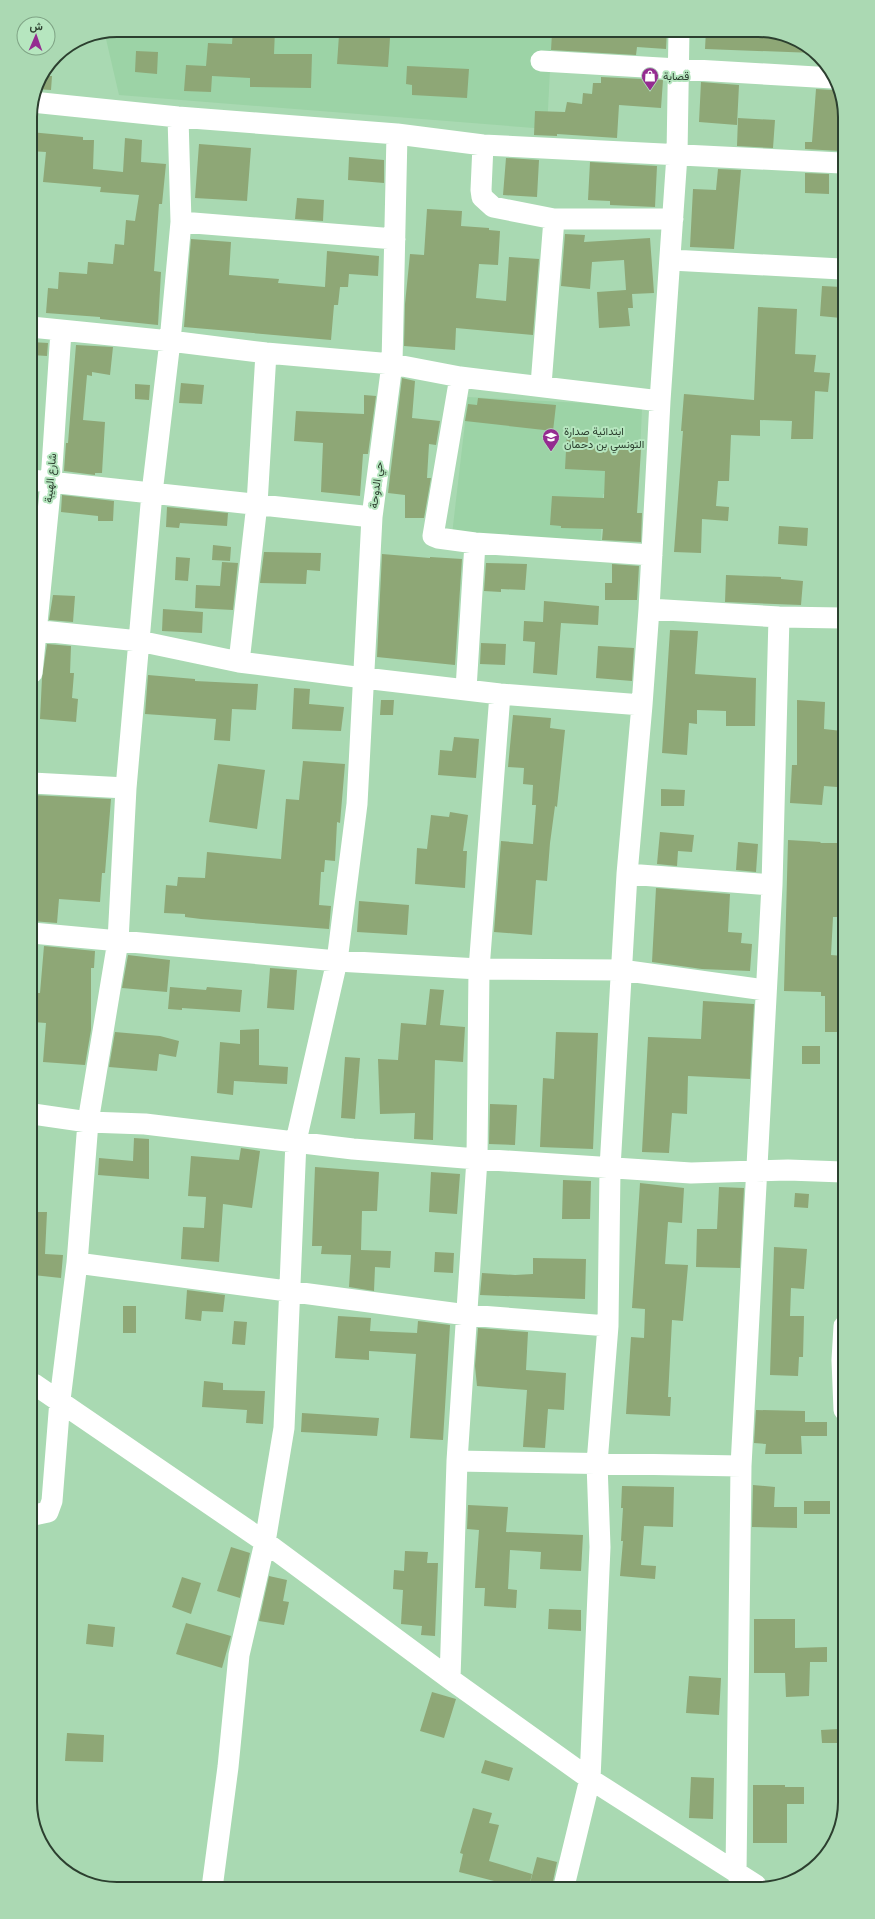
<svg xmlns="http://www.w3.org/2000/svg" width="875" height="1919" font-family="Lora,Vazirmatn,serif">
	<rect width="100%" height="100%" fill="#a9d9b2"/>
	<path fill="#9cd3a6" d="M117,30h435l-5,99 -428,-34 -13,-56v-7z
		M468,397l132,7 42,5 -4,87 -35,-2 -3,57 -149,-8z"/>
	<path fill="#8ea776" d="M233,30h42l-1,24h38l-1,34 -61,-1v-9l-38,-2 -1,16 -27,-1 2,-26 20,1 2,-23 24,1z
		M571,30h96l-1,19 -29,-2 -1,8 -85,-5 1,-19 19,1z
		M706,30h45v2l20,1 40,15 4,5 -110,-4z
		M339,35l51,3 -2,29 -51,-3z
		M136,51l22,1 -1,22 -22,-2z
		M407,66l62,3 -2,29 -55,-3v-10l-6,-1z
		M42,76h10l-1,14 -15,-1z
		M601,77l62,3 -2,28 -42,-3 -2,33 -60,-4v2l-23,-1 1,-24 30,1 2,-10 15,2 1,-11 9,1 1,-11h8z
		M701,82l38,3 -2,40 -38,-3z
		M840,88v63l-35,-2v-7h7l4,-53 16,1z
		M738,118l37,2 -2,28 -36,-2z
		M30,132l53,5v3h11l-1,29 30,3 2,-34 17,2 -1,22 25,2 -4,40h-3l-5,67 7,1 -3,53 -58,-6v-2l-54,-4 2,-25 10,1 1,-17 28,2 1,-12 25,2 2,-20 9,1 2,-25 9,1 4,-26 -39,-3 1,-5 -58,-5 3,-30 -16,-1z
		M199,144l52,4 -4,53 -52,-3z
		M349,157l35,3v23l-36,-3z
		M506,158l33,2 -2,37 -34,-2z
		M590,162l67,4 -2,41 -45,-2v-4l-22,-1z
		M718,169l23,1 -7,79 -44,-2 3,-58 23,1z
		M805,173l24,1v20l-24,-1z
		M297,198l27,2 -1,21 -28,-2z
		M427,209l35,2 -1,15 28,2v2l11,1 -2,34 -19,-1 -3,34 30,3 3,-44 30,2 -6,76 -77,-7 -1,22 -51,-4 1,-42 5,-50 14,1z
		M565,234l20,1 -1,7 66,-4 4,55 -22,1 1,14h-5l2,18 -31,2 -2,-36 29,-2 -2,-30 -32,2 -2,27 -29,-3z
		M191,239l40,3 -2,33 50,4 -1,4 47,4 2,-36 52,5 -1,20 -29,-2 -1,13h-8l-2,18h-4l-3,35 -147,-13z
		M822,286l19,1v31l-21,-2z
		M758,307l39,2 -2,45 21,1 -2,17 16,1 -2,19 -13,-1 -2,48h-22l1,-18 -32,-1v16l-29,-1 -2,46h-11l-2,25 13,1 -1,14 -26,-2 -1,34 -27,-1 9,-121h-2l3,-37 70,6z
		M31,342l17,1 -1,13 -16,-1z
		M76,345l37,2 -3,28 -18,-3v4l-5,-1 -4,45 22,2 -3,51h-7v2l-31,-4 2,-28h2z
		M402,378l13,3 -3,37 28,3 -4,24 -7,-1 -2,34h4l-7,40h-19v-23l-17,-2z
		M181,383l23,2 -2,19 -23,-1z
		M135,384l15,1 -1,15 -14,-1z
		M364,395l12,1 -8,58h-5l-3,42 -39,-4 2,-49 -29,-2 2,-30 68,3z
		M478,398l78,7 -3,26 -88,-10 3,-17 9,1z
		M567,432l21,1v13l53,3 -4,64h5l-1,29 -39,-2 1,-11 -42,-1v-2l-11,-1 2,-29 52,2 1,-27 -40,-2z
		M62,495l52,6 -1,20h-15v-5l-37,-4z
		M167,507l61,6 -1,13 -47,-3 -1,5 -13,-1z
		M779,526l29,2 -1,18 -29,-2z
		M213,545l18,2 -1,14 -18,-1z
		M264,552l57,1 -1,18 -13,-1 -1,14 -46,-1z
		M382,554l48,4v-1l32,2 -7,106 -78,-8z
		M176,557l14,1 -2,23 -13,-1z
		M222,562l16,1 -5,47 -38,-2 1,-23 24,1z
		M486,563l41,1 -2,26 -24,-1v3l-17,-1z
		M612,564l27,2 -2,34h-32v-17h7z
		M726,575l55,2v2l22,2 -2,24 -76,-3z
		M53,595l22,1 -2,26 -24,-2z
		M544,601l55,5 -1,19 -37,-2 -4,52 -24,-2 2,-31 -12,-1 1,-20 19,1z
		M163,609l40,3 -1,21 -40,-2z
		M670,630l28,1 -3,43 61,4 -1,48h-29v-15l-29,-1v14l-8,-1 -2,32 -25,-2z
		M481,643l25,1 -1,21 -25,-1z
		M47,644l24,2 -1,27h4l-2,25 6,1 -2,23 -36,-3 2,-41z
		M598,646l36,2 -2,33 -36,-3z
		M148,675l47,4v2l63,3 -2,26 -24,-1 -2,32 -16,-1 2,-21 -71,-5z
		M294,688l16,1 -1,15 35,3 -3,24 -49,-2z
		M381,700h13l-1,15h-13z
		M797,700l28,2 -1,27 18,2v54l-4,-1 -1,3 -13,-1 -2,19 -32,-2 2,-38h5z
		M513,715l38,3 -1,10 15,2 -8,77 -2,-1 -5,37 -3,38 -11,-1 -4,55 -38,-3 7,-91 32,3 3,-39h-4l1,-20 -10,-1 1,-16 -16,-1z
		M454,737l25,2 -3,39 -38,-3 2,-25 12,1z
		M303,761l42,3 -5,59 -3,-1 -2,39 -10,-1 -1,12h-3l-2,33 12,1 -2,23 -128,-10 -16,-2v-3l-21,-1 2,-28 11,1 1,-9 27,1 2,-26 74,7 5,-60 13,1z
		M218,764l47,6 -8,59 -48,-7z
		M661,789l24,1 -1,16h-23z
		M32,795l79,4 -6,74h-3l-2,29 -41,-3 -2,24 -25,-2z
		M450,812l18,3 -5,36h4l-2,37 -50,-4 2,-36 10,1 4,-34 18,2z
		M660,832l34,3 -2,17 -14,-1 -1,15 -20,-2z
		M788,840l33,2 -1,1h22l-2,74h-7l-2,38 12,1 -1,76h-17v-36h-4v-4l-37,-1z
		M738,842l20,2 -2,28 -20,-2z
		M656,888l74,6 -2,38 14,1 -1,10 11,1 -2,27 -48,-2 -50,-7z
		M359,901l50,4 -2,30 -50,-3z
		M44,946l51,5 -1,17h-3v62l-6,35 -42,-3 3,-39 -13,-1 -1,-29h8z
		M128,955l42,5 -3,32 -45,-4z
		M270,968l27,2 -3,40 -27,-2z
		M170,987l36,3 1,-3 35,3 -2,22 -58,-4v2l-14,-1z
		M430,989l14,1 -4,35 25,2 -2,35 -28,-2 -2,80 -19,-1 1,-26 -35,1 -2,-55 20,1 3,-37 25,2z
		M703,1001l51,3 -4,75 -62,-3 -1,38 -15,-1 -3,40 -27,-1 6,-115 53,2z
		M259,1029v36l29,2 -1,17 -53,-3 -1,14 -16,-2 3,-51 20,2v-14z
		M115,1032l45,4 19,5 -3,16 -17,-3 -2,17 -48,-4z
		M556,1032l42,1 -5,116 -53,-2 3,-69 11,1z
		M802,1046h18v18h-18z
		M345,1057l15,1 -5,61 -14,-1z
		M490,1104l27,1 -2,40 -26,-1z
		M134,1138l15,1v40l-51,-4 1,-17 34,3z
		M241,1148l19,3 -8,57 -29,-4 -4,58 -38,-3 2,-32 21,1 2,-31 -18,-1 3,-40 48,4z
		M315,1167l64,5 -2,39h-15l-1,39 30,1 -1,17 -15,-1 -1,24 -25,-4 2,-32 -30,-1 1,-8h-10z
		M431,1172l29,2 -3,40 -28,-2z
		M563,1180l28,1 -1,38h-28z
		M640,1183l44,5 -2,35 -14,-1 -3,42 23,1 -5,56 -11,-1 -4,77h3l-1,19 -44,-2 5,-77 13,1 1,-29 -13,-1z
		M719,1187l25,1 -4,80 -44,-1 1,-38h20z
		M795,1193l14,1 -1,14 -14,-1z
		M33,1212h14l-2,42 18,1 -2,23 -28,-3z
		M774,1247l33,2 -3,40 -13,-1 -1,28h14l-1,41h-4l-1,19 -28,-1z
		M435,1252l19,1 -1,20 -19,-1z
		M533,1258l53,1 -1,40 -105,-4 2,-22 33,2 18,-1z
		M187,1290l38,5 -2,17 -21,-1 -1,10 -16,-2z
		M123,1306h13v27h-13z
		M338,1316l33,2 -1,13 47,2 1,-12 32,4 -7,115 -33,-2 6,-84 -47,-3v9l-34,-2z
		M234,1321l13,1 -2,23 -13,-1z
		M478,1328l50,4 -2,38 40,3 -2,37 -16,-1 -3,39 -22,-1 4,-57 -50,-4 -2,-20z
		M204,1381l19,2v7l42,1 -2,33 -17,-1 1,-13 -45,-3z
		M756,1410l49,1v11h22v14h-26l1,18h-37l1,-10 -12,-1z
		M302,1413l77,5 -2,18 -76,-4z
		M753,1485l22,2 -1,20h23v21l-45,-1z
		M622,1486l52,1 -1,40 -29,-1 -3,39 15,1 -1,13 -35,-3 3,-35h-2l2,-33h-2z
		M804,1501h26v13h-26z
		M468,1505l40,2 -2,25 77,3 -2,36 -41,-2 1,-17 -31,-2 -2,39 9,1 -1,18 -32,-2 1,-18h-10l4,-58 -12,-1z
		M231,1547l19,6 -10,45 -23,-7z
		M405,1551l23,1 -1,11h11l-3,73 -14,-1 1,-9 -21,-2 2,-34 -10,-1 1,-19 10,1z
		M269,1576l18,4 -4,21 6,1 -5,23 -25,-4z
		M182,1577l19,6 -10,31 -19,-7z
		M549,1609l32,1v21l-33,-2z
		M754,1619h41v29l32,-1v15h-17l-1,34 -23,1 -1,-24h-31z
		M186,1623l45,13 -9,32 -46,-14z
		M88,1624l27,3 -2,20 -27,-3z
		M689,1676l32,2 -2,37 -33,-2z
		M432,1692l24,7 -12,39 -24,-7z
		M839,1729l1,14h-18l-1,-13z
		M67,1733l37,2 -1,27 -38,-1z
		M485,1760l28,8 -4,13 -28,-8z
		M691,1777l23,1 -1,41 -24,-1z
		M753,1785h32v2h19v17h-17v39h-34z
		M473,1808l19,5 -3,10 10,2 -10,36 43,13 -3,12h-33l2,-4 -39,-10 4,-18 -3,-1z
		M537,1857l20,5 -5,24 -22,-3z"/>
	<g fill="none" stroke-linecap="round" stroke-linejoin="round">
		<path stroke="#fff" stroke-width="21" d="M541,61l292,17
			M32,102l146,15 219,17 86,11 358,18
			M483,145l-2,45 1,7 11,10 61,12h119
			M181,222l214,17
			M671,260l170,9
			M31,327l139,14 96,12 126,11 68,13 200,24 17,-246 2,-125
			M460,377l-27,159 5,2 37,5 177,12
			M541,385l13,-166
			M660,401l-11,208 130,8 63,1
			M31,480l341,37 20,-153 5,-230
			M32,630l107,11 100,21 125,16 136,16 142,11 7,-96
			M239,662l18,-158 9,-151
			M32,673l19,-191 10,-151
			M466,689l9,-146
			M32,783l94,5
			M627,874l145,11
			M32,933l305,28 142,8 142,1 144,20
			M33,1114l55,8 57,2 208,25 124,10 214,14 97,-3 55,2
			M77,1263l390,52 141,11
			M844,1326l-2,34 2,50
			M34,1384l231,158 185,137 140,100 166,106
			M457,1461l284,5
			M34,1515l14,-3 4,-11 8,-101 17,-137 11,-141 30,-181 8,-153 26,-295 18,-152 11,-119 -3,-105
			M450,1679l7,-218 20,-302 2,-190 21,-275
			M736,1873l5,-407 31,-581 7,-268
			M564,1886l26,-107 10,-232 -3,-84 11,-137 2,-158 17,-294 15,-169
			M212,1888l16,-121 11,-112 26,-113 19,-114 12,-287 41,-180 20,-157 15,-287"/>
	</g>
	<defs>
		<g id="shop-pin" transform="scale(0.9)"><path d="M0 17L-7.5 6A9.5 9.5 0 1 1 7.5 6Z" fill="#942c90" stroke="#b6e6bf"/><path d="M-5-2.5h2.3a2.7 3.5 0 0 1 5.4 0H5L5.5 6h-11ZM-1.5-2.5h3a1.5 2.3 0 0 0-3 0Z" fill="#fff"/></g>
		<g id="school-pin" transform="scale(0.9)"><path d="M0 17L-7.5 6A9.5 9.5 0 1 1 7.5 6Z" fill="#942c90" stroke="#b6e6bf"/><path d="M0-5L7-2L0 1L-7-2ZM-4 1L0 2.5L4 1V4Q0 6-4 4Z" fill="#fff"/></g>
	</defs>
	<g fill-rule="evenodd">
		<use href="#shop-pin" x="650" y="76"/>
		<use href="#school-pin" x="551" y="437"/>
	</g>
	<g text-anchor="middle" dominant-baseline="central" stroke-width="4" stroke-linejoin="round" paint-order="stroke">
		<g font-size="11" fill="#2c3f2f" stroke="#b6e6bf" text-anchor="start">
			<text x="663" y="76">قصابة</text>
			<text x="564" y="431">ابتدائية صدارة<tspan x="564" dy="13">التونسي بن دحمان</tspan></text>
		</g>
		<g font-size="11" fill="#2c3f2f" stroke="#b6e6bf">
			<text transform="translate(50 478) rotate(-85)">شارع الهيبة</text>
			<text transform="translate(376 485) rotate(-83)">حي الدوحة</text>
		</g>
	</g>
	<path d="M0 0H875V1919H0ZM117 37H758A80 80 0 0 1 838 117V1802A80 80 0 0 1 758 1882H117A80 80 0 0 1 37 1802V117A80 80 0 0 1 117 37Z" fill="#abd9b3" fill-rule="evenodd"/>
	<path fill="none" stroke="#2c3f2f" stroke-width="2" d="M117 37H758A80 80 0 0 1 838 117V1802A80 80 0 0 1 758 1882H117A80 80 0 0 1 37 1802V117A80 80 0 0 1 117 37Z"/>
	<g transform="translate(36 36) rotate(2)"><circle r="19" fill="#b6e6bf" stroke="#7fa385"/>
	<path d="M0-3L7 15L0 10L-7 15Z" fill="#942c90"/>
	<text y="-6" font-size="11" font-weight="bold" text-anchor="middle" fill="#2c3f2f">ش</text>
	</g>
</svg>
